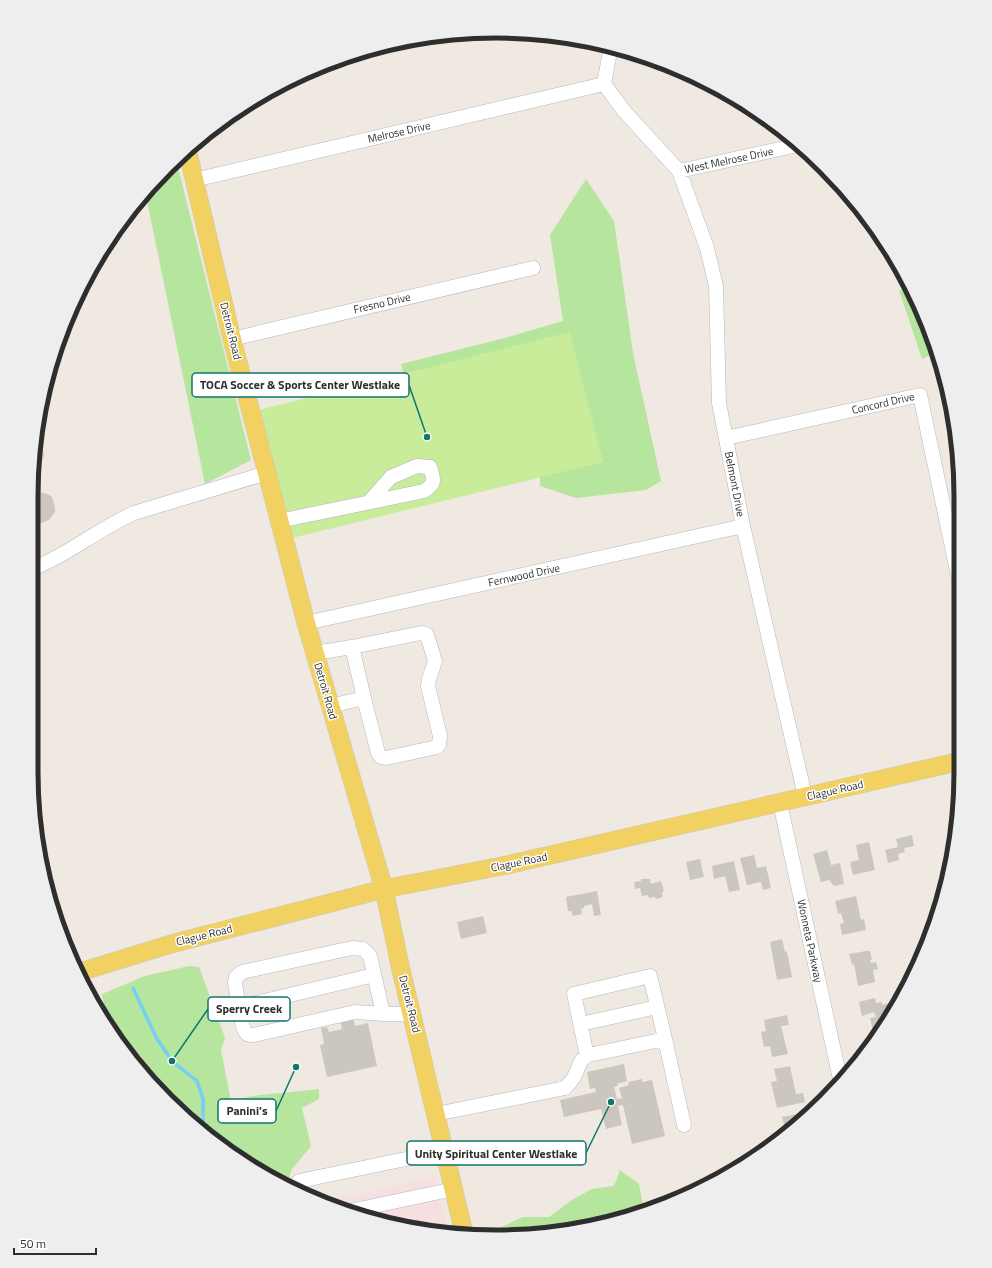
<svg xmlns="http://www.w3.org/2000/svg" width="992" height="1268" font-family="'Titillium Web',sans-serif">
	<rect width="100%" height="100%" fill="#efe9e1"/>
	<path fill="#f5dfe0" d="M435,1177l13,54 -72,-10 -48,-20z"/>
	<path fill="#b6e59e" d="M176,159l75,301 -46,24 -60,-293z
		M586,179l28,42 19,132 28,128 -15,9 -70,8 -36,-12 -2,-124 -128,36 -9,-34 104,-26 58,-17 -13,-86z
		M910,289l26,58 1,5 -15,7 -23,-69z
		M189,966l10,1 26,71 -4,12 10,51 21,-5 67,-7v10l-17,9 9,38 -19,23 -5,16 -23,-10 -97,-74 -53,-70 -8,-16 -4,-21 43,-18z
		M620,1170l19,14 5,26 -27,11 -121,16 -9,-1v-2l36,-17h26l23,-17 20,-11 22,-3z"/>
	<path fill="#c9ec9a" d="M570,332l33,130 -319,78 -33,-128z"/>
	<g fill="none" stroke-linecap="round" stroke-linejoin="round">
		<path stroke="#75cff0" stroke-width="3.5" d="M133,988l23,49 16,24 25,20 6,18v30"/>
	</g>
	<path fill="#cbc7bf" d="M37,442l6,8 1,5 -3,9 -7,6 5,22 8,2 5,3 3,10v5l-6,8 -10,4 -7,-3v-55z
		M912,835l2,11 -10,2 1,4 -7,2 1,6 -11,3 -3,-13 13,-3 -2,-8z
		M955,836l-1,11 -4,1 -2,-10z
		M869,842l6,28 -22,5 -3,-13 9,-2 -3,-15z
		M827,850l4,15 9,-2 4,21 -10,2 -5,-6 -8,2 -8,-28z
		M754,855l3,13 9,-2 5,22 -8,2 -2,-8 -14,3 -7,-27z
		M700,859l4,18 -14,3 -4,-18z
		M734,861l6,29 -11,2 -4,-16 -11,3 -2,-13z
		M641,879h9l1,5 10,-3 3,10 -2,1 1,5 -7,2 -1,-2 -6,1 -1,-3 -6,1 -2,-8 -5,1 -1,-7 7,-1z
		M597,891l4,24 -7,1 -2,-12 -8,2v2l-3,1 1,5 -9,2 -2,-5h-3l-2,-14z
		M856,896l5,24 3,-1 2,11 -24,5 -2,-11 4,-1 -3,-10 -3,1 -3,-13z
		M483,916l4,17 -26,6 -4,-17z
		M782,939l3,13 1,-1 2,5 4,21 -15,3 -7,-38z
		M866,951h4l2,9h-2l1,3 5,-1 2,7 -5,1 2,12 -17,4 -4,-22 -2,1 -3,-11z
		M875,998l1,5 6,-1v3l17,-5 -16,31 -3,3 -6,1 -4,-17 6,-1 -2,-5 -12,4 -3,-14z
		M787,1015l2,10 -8,1 7,28 -16,3 -2,-11 -6,1 -3,-15 5,-1 -2,-11z
		M353,1017l2,9 13,-3 9,43 -50,11 -7,-32 4,-1 -3,-16 6,-1 2,5 13,-3 -2,-9z
		M624,1064l3,17 -10,3 1,2 -4,1 3,12 5,-1 -3,-10 10,-3 -1,-3 14,-3v3l10,-2 13,56 -33,8 -9,-39 -5,1 4,19 -16,4 -5,-20 -37,8 -4,-17 36,-8 -1,-4 -5,1 -3,-17z
		M790,1066l6,28 7,-1 2,9 -28,6 -6,-26 6,-1 -3,-12z
		M803,1113l2,6 -2,2 -22,16 -2,-8 6,-1 -3,-11z"/>
	<g fill="none" stroke-linecap="round" stroke-linejoin="round">
		<g stroke="#b4b7c1" stroke-width="15">
			<path id="minor" d="M604,84l20,27 55,60 28,77 9,38 3,117 24,123 62,270
				M604,84l7,-38
				M679,171l119,-26
				M194,180l410,-96
				M232,339l301,-71
				M726,438l194,-43 40,190
				M279,521l145,-30c12,-8 10,-11 6,-24l-13,-1 -26,11 -22,25
				M32,569c36,-14 66,-40 102,-56l133,-40
				M306,623l437,-97
				M352,647l69,-14 6,2 8,26 -6,18 -1,7 12,50 -1,9 -2,2 -51,11 -5,-1 -3,-4 -14,-55
				M315,653l37,-6 12,51 -34,8
				M780,803l60,276
				M239,1007l135,-32
				M383,1014l-28,-2 -101,23c-3,0 -5,0 -7,-1 -7,-6 -10,-41 -12,-51l1,-6 6,-5 110,-24 11,1 7,7 13,58h30
				M581,1024l76,-17
				M665,1039l19,86
				M436,1114l129,-26c4,-4 8,-8 10,-13 5,-9 3,-15 14,-20l76,-16 -15,-63 -76,18 13,62
				M299,1181l146,-30
				M350,1211l104,-22"/>
		</g>
		<g stroke="#c9c9c9" stroke-width="19">
			<path id="major" d="M187,149l45,190 74,284 78,266 17,81 63,263
				M80,972l91,-28 213,-55 123,-24 454,-104"/>
		</g>
		<use href="#minor" stroke="#fff" stroke-width="14"/>
		<use href="#major" stroke="#f2d163" stroke-width="18"/>
	</g>
	<g text-anchor="middle" dominant-baseline="central" stroke-width="3" stroke-linejoin="round" paint-order="stroke">
		<g font-size="11" fill="#2e2e2e" stroke="#fff">
			<text transform="translate(399 132) rotate(-13)">Melrose Drive</text>
			<text transform="translate(729 160) rotate(-12)">West Melrose Drive</text>
			<text transform="translate(382 303) rotate(-13)">Fresno Drive</text>
			<text transform="translate(231 331) rotate(76)">Detroit Road</text>
			<text transform="translate(883 403) rotate(-13)">Concord Drive</text>
			<text transform="translate(735 484) rotate(79)">Belmont Drive</text>
			<text transform="translate(524 575) rotate(-12)">Fernwood Drive</text>
			<text transform="translate(326 691) rotate(74)">Detroit Road</text>
			<text transform="translate(835 790) rotate(-13)">Clague Road</text>
			<text transform="translate(519 862) rotate(-12)">Clague Road</text>
			<text transform="translate(204 935) rotate(-14)">Clague Road</text>
			<text transform="translate(810 941) rotate(78)">Wonneta Parkway</text>
			<text transform="translate(410 1004) rotate(76)">Detroit Road</text>
		</g>
	</g>
	<path d="M0 0H992V1268H0ZM496 38H496A458 458 0 0 1 954 496V772A458 458 0 0 1 496 1230H496A458 458 0 0 1 38 772V496A458 458 0 0 1 496 38Z" fill="#eee" fill-rule="evenodd"/>
	<path fill="none" stroke="#2e2e2e" stroke-width="5" d="M496 38H496A458 458 0 0 1 954 496V772A458 458 0 0 1 496 1230H496A458 458 0 0 1 38 772V496A458 458 0 0 1 496 38Z"/>
	<path fill="none" stroke="#0f766e" stroke-width="1.5" d="M427 437L409 385M172 1061L208 1009M296 1067L276 1111M611 1102L586 1153"/>
	<g fill="#0f766e" stroke="#fff" stroke-width="1.5">
		<circle cx="427" cy="437" r="4"/>
		<circle cx="172" cy="1061" r="4"/>
		<circle cx="296" cy="1067" r="4"/>
		<circle cx="611" cy="1102" r="4"/>
	</g>
	<g fill="#fff" stroke="#0f766e" stroke-width="1.5">
		<rect x="192" y="373" width="217" height="24" rx="4"/>
		<rect x="208" y="997" width="82" height="24" rx="4"/>
		<rect x="218" y="1099" width="58" height="24" rx="4"/>
		<rect x="407" y="1141" width="179" height="24" rx="4"/>
	</g>
	<g font-size="12" text-anchor="middle" font-weight="bold" fill="#2e2e2e">
		<text x="300" y="389">TOCA Soccer &amp; Sports Center Westlake</text>
		<text x="249" y="1013">Sperry Creek</text>
		<text x="247" y="1115">Panini's</text>
		<text x="496" y="1158">Unity Spiritual Center Westlake</text>
	</g>
	<path d="M14 1248v6h82v-6" fill="none" stroke="#2e2e2e" stroke-width="2"/>
	<text x="20" y="1248" font-size="12" fill="#2e2e2e" stroke="#ffffff" stroke-width="3" paint-order="stroke">50 m</text>
</svg>
